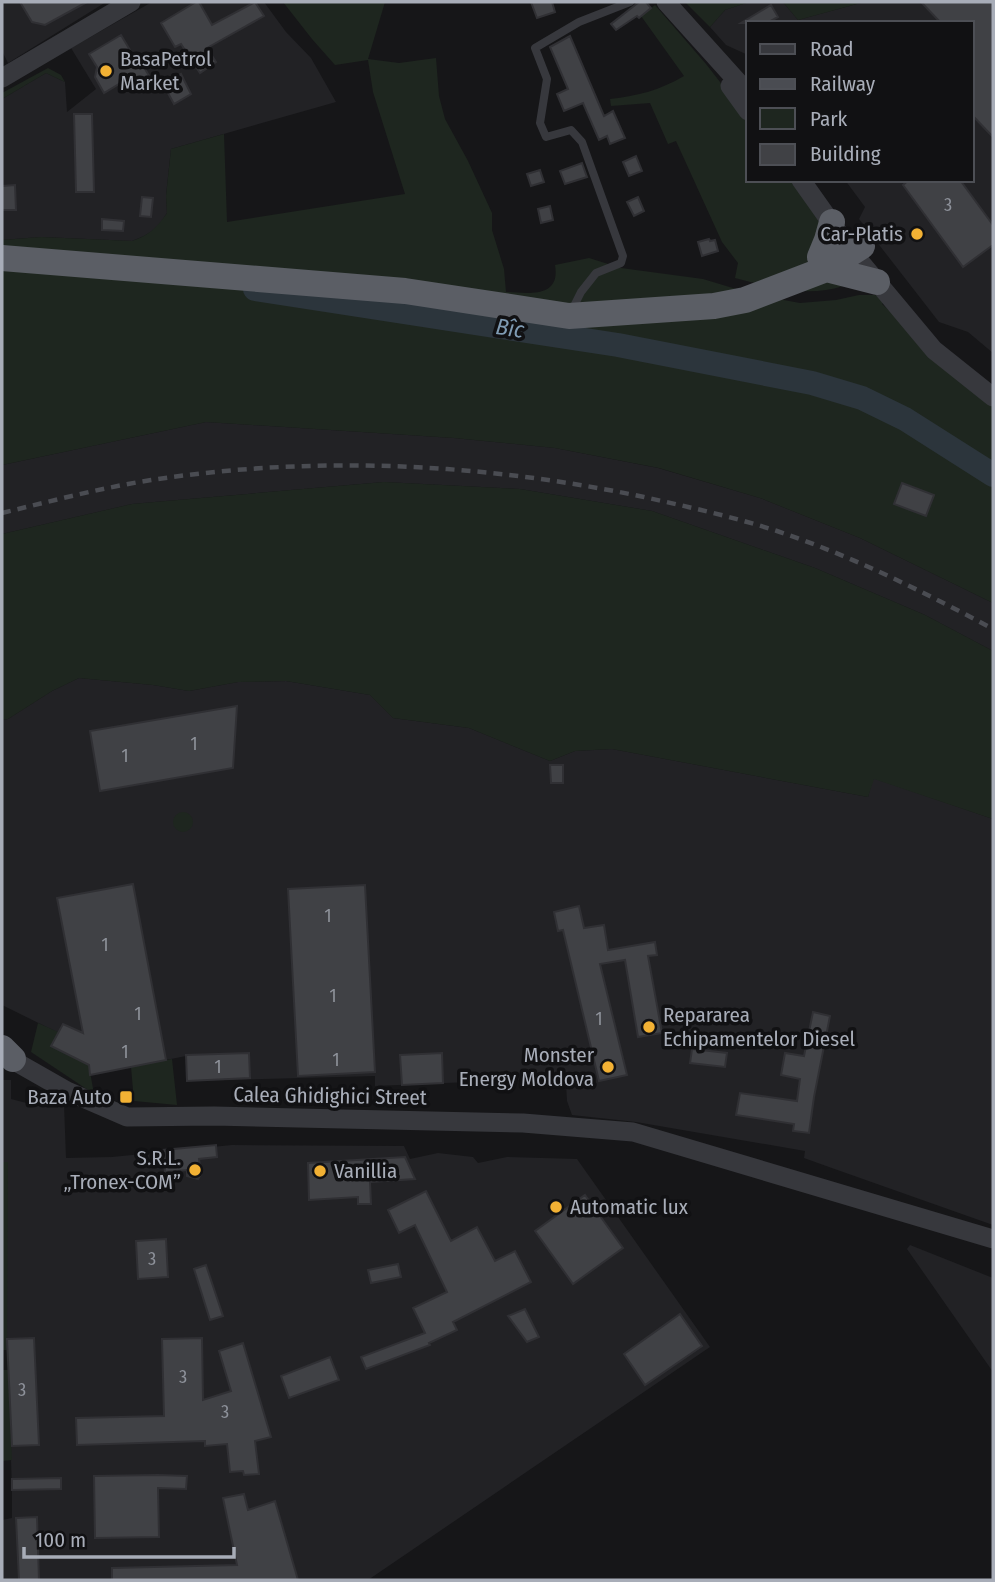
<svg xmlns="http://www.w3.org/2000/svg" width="995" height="1582" font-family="'Fira Sans Condensed',sans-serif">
	<rect width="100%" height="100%" fill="#161618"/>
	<path fill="#222225" d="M2,2h104l-98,61 -6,-12z
		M152,2h112l22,30 25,26 25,44 -165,47 -5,47 1,17 -10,15 -13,8 -12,5 -91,-4 -39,3v-141l44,-26 19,9 2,30 29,-23 -25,-41z
		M749,2h34l15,18 66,-18h129v351l-25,-21 -29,-10 -80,-103 6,-12 -20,-27h127v-157h-224v32l-22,-10 -16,-18 15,-17z
		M206,422l248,16 101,10 103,20 102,30 100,40 133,65v48l-68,-36 -110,-47 -163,-57 -132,-22 -136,-7 -252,22 -130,30v-69z
		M79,678l74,7 36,6 49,-9 48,-1 84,14 23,23 76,10 81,33 25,-10 37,-2 256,48 5,-19 120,41v406l-164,-58 -25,-9 1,-7 -169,-29 -64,-7 -5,-14 -1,-18 -27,1 -1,-5 -163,7v-10l-188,5 -1,-25 -96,19 -17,-35 -71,-35v-285l6,-1 44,-28z
		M2,1080h9v19l27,7 26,-2 2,54 46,-1 120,-12 172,1 6,13 28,-6 35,4 5,6 29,-6 70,2 133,188 -342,233h-366v-60l10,-2v-28l-5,-151v-177h-5z
		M910,1245l83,33v94l-86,-123z"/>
	<path fill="#1e261f" d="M283,2h102l-17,57 31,4 37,-5 3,38 6,23 23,42 24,52v17l12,39 2,23c21,1 55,7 49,-27l34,-7 32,10 82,11 53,16 44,8 36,-3 23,-5h16l10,5 -3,4 111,101v198l-133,-65 -100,-40 -101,-30 -104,-20 -101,-10 -248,-16 -204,43v-225l39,-3 91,4c17,-6 25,-13 35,-28l-1,-17 5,-47 53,-15 3,88 178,-28 -32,-102 -5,-32 -33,5 -23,-26z
		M685,2h64l-24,8 -15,17z
		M783,2h81l-66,18z
		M655,5l51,59 42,54v62h47l57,75 -9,31c-36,12 -73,1 -108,-8l3,-15 -16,-21 -46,-101 -8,3 -18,-41 -39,3 -1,-7c28,-3 50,-9 74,-23l-43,-60z
		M48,68l13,7 4,7 -19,-9 -44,26v-6z
		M384,482l136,7 132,22 163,57 110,47 68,36v168l-119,-40 -6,18 -256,-48 -37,2 -25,10 -81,-33 -76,-10 -23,-23 -84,-14 -48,1 -49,9 -36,-6 -74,-7 -27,13 -44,28 -6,1v-186l130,-30z
		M173 822a10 10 0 1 1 20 0a10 10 0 1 1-20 0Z
		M38,1023l47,21 9,50 -63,-42z
		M172,1059l5,46 -43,-4 -3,-34z
		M2,1162h6l-1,188h-5z
		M2,1370h6l4,90 -10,1z"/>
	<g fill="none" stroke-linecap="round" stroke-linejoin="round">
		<path stroke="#2c353c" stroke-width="24" d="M255,289l363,56 194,38 50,15 43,21 88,56"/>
	</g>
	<path fill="#404145" stroke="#303034" stroke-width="2" d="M20,2h67l-42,23 -13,-3z
		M196,2h3l13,23 43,-23 9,14 -57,32 9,14 -16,11 -19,-29 -6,3 -14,-24z
		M531,2h21l3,10 -18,6z
		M639,2h7l5,6 -12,10 -2,-2 -21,14 -5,-6z
		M921,2h72v135l-21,-22v-92h-31z
		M771,5l7,12 -11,6h-26z
		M121,35l12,20 3,-1 18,30 -11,7 -9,-16 -30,18 -9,-16 2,-10 -8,-13z
		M570,36l34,80 9,-5 12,27 -15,6 -3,-8 -8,4 -16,-37 -19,8 -7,-17 11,-5 -18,-42z
		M181,74l10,20 -17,10 -11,-20z
		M74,114h18l2,78h-18z
		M636,156l6,15 -13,5 -6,-14z
		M582,163l5,14 -22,7 -5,-13z
		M540,170l4,12 -13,4 -4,-12z
		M909,180h51l33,45v20l-30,22 -60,-82z
		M15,185l1,25h-14v-24z
		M142,197l11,1 -2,19 -11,-1z
		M638,197l6,14 -10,5 -7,-14z
		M550,206l3,14 -12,3 -3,-14z
		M102,219l22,2 -1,10 -21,-1z
		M709,239l1,2 5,-1 3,11 -16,5 -4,-14z
		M902,483l32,12 -8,21 -32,-12z
		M237,706l-4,62 -133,23 -10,-60z
		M550,765h13v18h-12z
		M133,884l33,176 -76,15 -1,-10 -38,-19 12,-22 20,9 -26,-135z
		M365,885l10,187 -77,4 -10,-187z
		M579,906l5,22 20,-3 4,25 47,-8 2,13 -9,1 14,77 -24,4 -13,-77 -25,4 27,111 -28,6 -36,-151 -5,1 -4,-19z
		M813,1012l17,4 -16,81 -5,36 -16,-2 1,-7 -58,-9 4,-22 57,8 3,-22 -19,-4 4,-22 19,3z
		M692,1049l35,4 -2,14 -35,-4z
		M249,1053l1,25 -63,3 -1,-26z
		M442,1053l1,30 -41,2 -2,-30z
		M216,1145l1,12 -18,2 2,15 -3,5 -11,-3v-6l-22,2 -2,-22z
		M405,1157l10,22 -45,3 1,22h-13v-7l-49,3 -1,-37z
		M426,1191l25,50 26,-14 18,34 20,-10 16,31 -78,40 4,8 -28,13 1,2 -64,24 -5,-12 64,-24 -12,-25 34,-16 -32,-67 -16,8 -11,-23z
		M585,1195l38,53 -50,36 -38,-53z
		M166,1239l2,38 -30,2 -2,-38z
		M398,1264l3,13 -30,6 -3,-13z
		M206,1265l17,51 -13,4 -16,-51z
		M525,1309l14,28 -12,5 -19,-26z
		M680,1314l22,32 -57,39 -21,-31z
		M34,1338l5,107 -27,1 -5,-107z
		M202,1338l1,62 28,-9 -12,-40 24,-8 28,94 -16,4 4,33 -15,1 -1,-4 -13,1 -3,-28 -22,2v-5l-128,4 -1,-27 88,-2 -2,-77z
		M330,1357l9,23 -50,18 -8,-22z
		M158,1475l29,1 -1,13 -28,-1 1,49 -64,1 -1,-62z
		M61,1478v11l-49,1v-11z
		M244,1494l4,16 27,-9 23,79h-186v-12l125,-3 -14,-67z
		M37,1517l2,63h-20l-3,-62z"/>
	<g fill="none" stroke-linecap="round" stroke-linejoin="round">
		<path stroke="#37383d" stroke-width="8" d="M572,310l9,-18 15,-19 25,-10 2,-7 -41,-114 -11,-12 -25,7 -6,-14 7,-44 -12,-31 44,-26 51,-20"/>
		<path stroke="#37383d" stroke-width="19" d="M666,2l82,91
			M2,78l129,-76
			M730,86l18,25
			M801,180l51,72 82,98 59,47
			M2,1054l65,37 60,26 87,-1 309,7 110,9 360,107"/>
		<path stroke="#5b5e65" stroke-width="26" d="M820,257l7,-17 5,-18
			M2,258l403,33 164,25 145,-10 31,-6 81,-31 36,-23
			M826,269l51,13
			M2,1048l11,11"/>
		<path stroke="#4a4c52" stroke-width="4.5" stroke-dasharray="9 7" stroke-linecap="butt" d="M2,513c49,-12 99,-25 149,-33 165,-25 331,-17 493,17 45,10 90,20 133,34 75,25 147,61 216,98"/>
	</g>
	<g fill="#f2b134" stroke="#111113" stroke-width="2.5">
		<circle cx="106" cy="71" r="7"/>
		<circle cx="917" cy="234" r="7"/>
		<circle cx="649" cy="1027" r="7"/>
		<circle cx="608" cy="1067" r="7"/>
		<rect x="119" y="1090" width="14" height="14" rx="3.5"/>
		<circle cx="195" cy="1170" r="7"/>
		<circle cx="320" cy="1171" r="7"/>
		<circle cx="556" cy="1207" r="7"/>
	</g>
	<g text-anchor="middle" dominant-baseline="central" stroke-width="7" stroke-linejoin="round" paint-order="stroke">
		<g font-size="18" fill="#8e929b">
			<text x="948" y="205">3</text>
			<text x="194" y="744">1</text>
			<text x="125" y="756">1</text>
			<text x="328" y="916">1</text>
			<text x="105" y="945">1</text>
			<text x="333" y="996">1</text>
			<text x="138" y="1014">1</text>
			<text x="599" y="1019">1</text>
			<text x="125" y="1052">1</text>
			<text x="336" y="1060">1</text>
			<text x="218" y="1067">1</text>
			<text x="152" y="1259">3</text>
			<text x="183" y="1377">3</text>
			<text x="22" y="1390">3</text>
			<text x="225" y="1412">3</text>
		</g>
		<g font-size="21" fill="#a8adb8" stroke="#111113" text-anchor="start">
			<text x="120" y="59">BasaPetrol<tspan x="120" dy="24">Market</tspan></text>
			<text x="903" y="234" text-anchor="end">Car-Platis</text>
			<text x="663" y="1015">Repararea<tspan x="663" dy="24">Echipamentelor Diesel</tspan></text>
			<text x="594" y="1055" text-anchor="end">Monster<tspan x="594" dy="24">Energy Moldova</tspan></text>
			<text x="112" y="1097" text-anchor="end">Baza Auto</text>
			<text x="181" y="1158" text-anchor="end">S.R.L.<tspan x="181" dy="24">„Tronex-COM”</tspan></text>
			<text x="334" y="1171">Vanillia</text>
			<text x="570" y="1207">Automatic lux</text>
		</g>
		<g font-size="21" fill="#a8adb8" stroke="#111113">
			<text transform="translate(330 1096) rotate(1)">Calea Ghidighici Street</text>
		</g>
		<g font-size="23" font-style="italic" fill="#7f9bb3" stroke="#111113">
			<text transform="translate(510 328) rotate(9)">Bîc</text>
		</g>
	</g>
	<rect width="995" height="1582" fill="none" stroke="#a8adb8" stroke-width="7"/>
	<rect x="746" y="21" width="228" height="161" fill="#111113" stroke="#4d4f55" stroke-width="2"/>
	<rect x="760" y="44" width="35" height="10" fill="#37383d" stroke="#4d4f55" stroke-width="2"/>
	<text x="810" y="56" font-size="21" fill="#a8adb8">Road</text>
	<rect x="760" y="79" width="35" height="10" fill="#4a4c52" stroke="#4d4f55" stroke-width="2"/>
	<text x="810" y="91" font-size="21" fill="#a8adb8">Railway</text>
	<rect x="760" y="108" width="35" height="21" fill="#1e261f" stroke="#4d4f55" stroke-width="2"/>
	<text x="810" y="126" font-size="21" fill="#a8adb8">Park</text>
	<rect x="760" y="144" width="35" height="21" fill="#404145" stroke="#4d4f55" stroke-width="2"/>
	<text x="810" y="161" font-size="21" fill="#a8adb8">Building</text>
	<path d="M24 1547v10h210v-10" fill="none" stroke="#a8adb8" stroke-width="3.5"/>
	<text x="35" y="1547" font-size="21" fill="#a8adb8" stroke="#111113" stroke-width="5" paint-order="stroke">100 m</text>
</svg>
